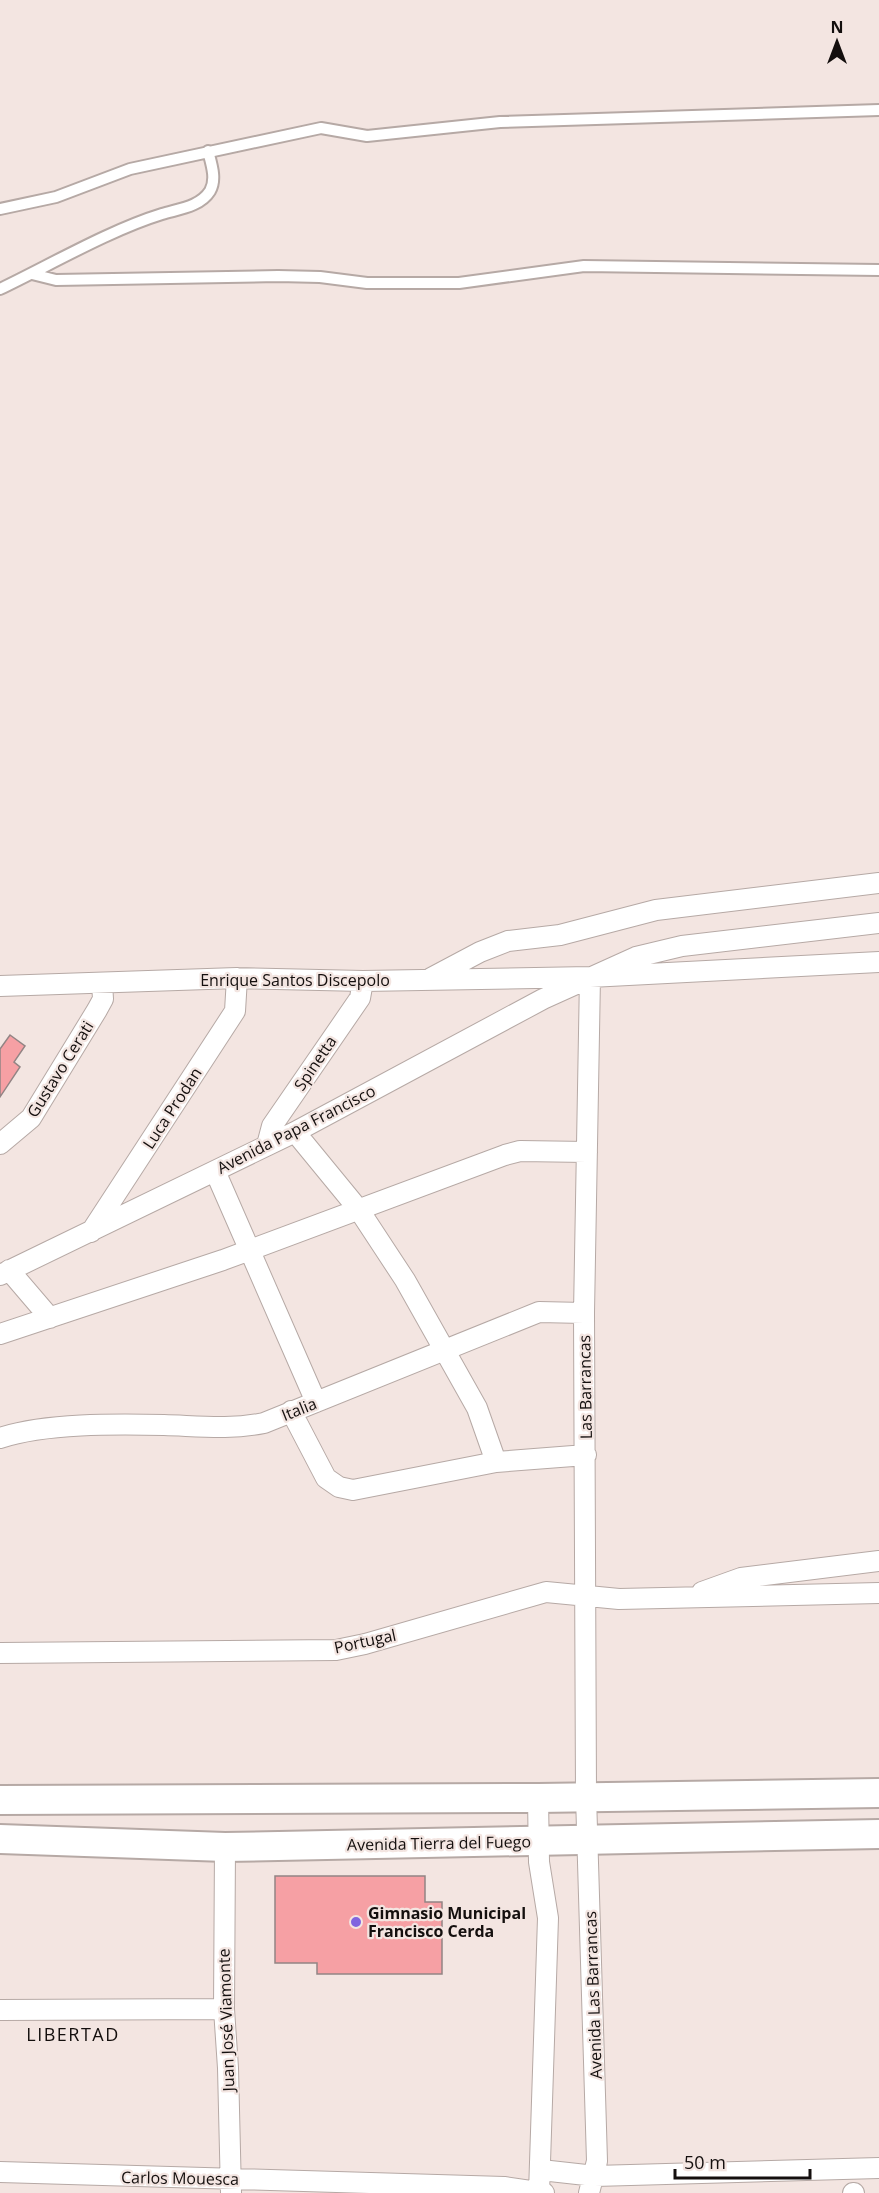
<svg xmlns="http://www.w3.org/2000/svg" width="879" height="2193" font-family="'Open Sans',sans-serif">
	<rect width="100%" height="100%" fill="#f3e5e1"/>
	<path fill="#f6a0a4" stroke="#928484" stroke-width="1.5" d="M10,1035l15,11 -11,16 6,5 -20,30v-48z
		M275,1876h150v26h17v72h-125v-11h-42z"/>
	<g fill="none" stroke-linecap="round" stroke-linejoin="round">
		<g stroke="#b6a9a5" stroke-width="14">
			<path id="lane" d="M0,209l56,-12 74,-28 191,-41 46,8 133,-14 379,-12
				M32,274l24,6 222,-4 42,1 47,6h92l125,-17 295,4
				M0,289c50,-24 110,-59 162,-75 16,-5 38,-7 48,-23 7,-12 1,-28 -2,-40"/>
		</g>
		<g stroke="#b6a9a5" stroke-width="22">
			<path id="street" d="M431,978l49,-26 28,-11 52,-6 96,-25 223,-27
				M0,986l237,-8 126,3 227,-4 289,-15
				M295,1132l64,78 46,70 72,128 19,54
				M0,1144l31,-26 66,-108 6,-11 -1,-16
				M267,1145l5,-19 88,-128 3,-17
				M215,1171l101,231
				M91,1232l144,-221 2,-33
				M9,1270l41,48
				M0,1275l295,-143 248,-133 93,-42 46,-11 197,-23
				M0,1334l223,-74 282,-105 15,-4 67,1
				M291,1411l35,67 13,9 14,3 143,-28 90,-7
				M0,1438c45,-15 116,-14 164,-13 34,1 66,5 100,-2l275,-111 45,1
				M702,1592l39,-14 138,-17
				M0,1653l336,-3 29,-6 181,-52 73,7 260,-6
				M538,1798l1,64 9,56 -9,275
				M225,1847l-1,162 4,59 3,125
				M0,2010l224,-1
				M541,2170l54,6 284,-8
				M0,2172l504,15 40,6
				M589,2193l8,-32 -11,-365 -2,-483 6,-336
				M853,2193h1"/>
		</g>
		<g stroke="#b6a9a5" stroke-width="32">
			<path id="secondary" d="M0,1800l538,-2 341,-5
				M0,1839l225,8 654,-13"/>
		</g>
		<use href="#lane" stroke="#fff" stroke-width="10"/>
		<use href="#street" stroke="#fff" stroke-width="20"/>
		<use href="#secondary" stroke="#fff" stroke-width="28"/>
	</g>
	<circle fill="#8064df" stroke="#f3e5e1" stroke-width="2" cx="356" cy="1922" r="6"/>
	<g text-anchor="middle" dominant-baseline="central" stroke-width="4.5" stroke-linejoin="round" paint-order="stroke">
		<g font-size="16" fill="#140f0e" stroke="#f3e5e1">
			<text x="295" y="980">Enrique Santos Discepolo</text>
			<text transform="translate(315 1063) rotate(-56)">Spinetta</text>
			<text transform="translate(60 1069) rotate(-58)">Gustavo Cerati</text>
			<text transform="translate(172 1108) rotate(-57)">Luca Prodan</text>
			<text transform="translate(296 1129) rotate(-27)">Avenida Papa Francisco</text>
			<text transform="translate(585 1387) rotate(-91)">Las Barrancas</text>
			<text transform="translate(299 1409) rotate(-22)">Italia</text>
			<text transform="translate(365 1641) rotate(-12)">Portugal</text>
			<text transform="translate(439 1843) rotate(-1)">Avenida Tierra del Fuego</text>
			<text transform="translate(593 1995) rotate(-92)">Avenida Las Barrancas</text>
			<text transform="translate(226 2020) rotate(-92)">Juan José Viamonte</text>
			<text transform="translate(180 2178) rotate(1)">Carlos Mouesca</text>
		</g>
		<g font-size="16" font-weight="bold" fill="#140f0e" stroke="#f3e5e1" text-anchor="start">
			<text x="368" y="1913">Gimnasio Municipal<tspan x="368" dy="18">Francisco Cerda</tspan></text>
		</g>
		<g font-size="18" letter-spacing="1.5" fill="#140f0e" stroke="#f3e5e1">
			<text x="73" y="2034">LIBERTAD</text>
		</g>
	</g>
	<g transform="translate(837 42)" stroke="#f3e5e1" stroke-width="4.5" paint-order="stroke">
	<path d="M0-4.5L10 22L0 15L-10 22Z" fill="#140f0e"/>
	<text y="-9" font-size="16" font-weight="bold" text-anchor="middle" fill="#140f0e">N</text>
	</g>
	<path d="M675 2169v9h135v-9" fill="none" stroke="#140f0e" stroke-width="3"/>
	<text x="684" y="2169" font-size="18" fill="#140f0e" stroke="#f3e5e1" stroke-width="4.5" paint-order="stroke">50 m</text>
</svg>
